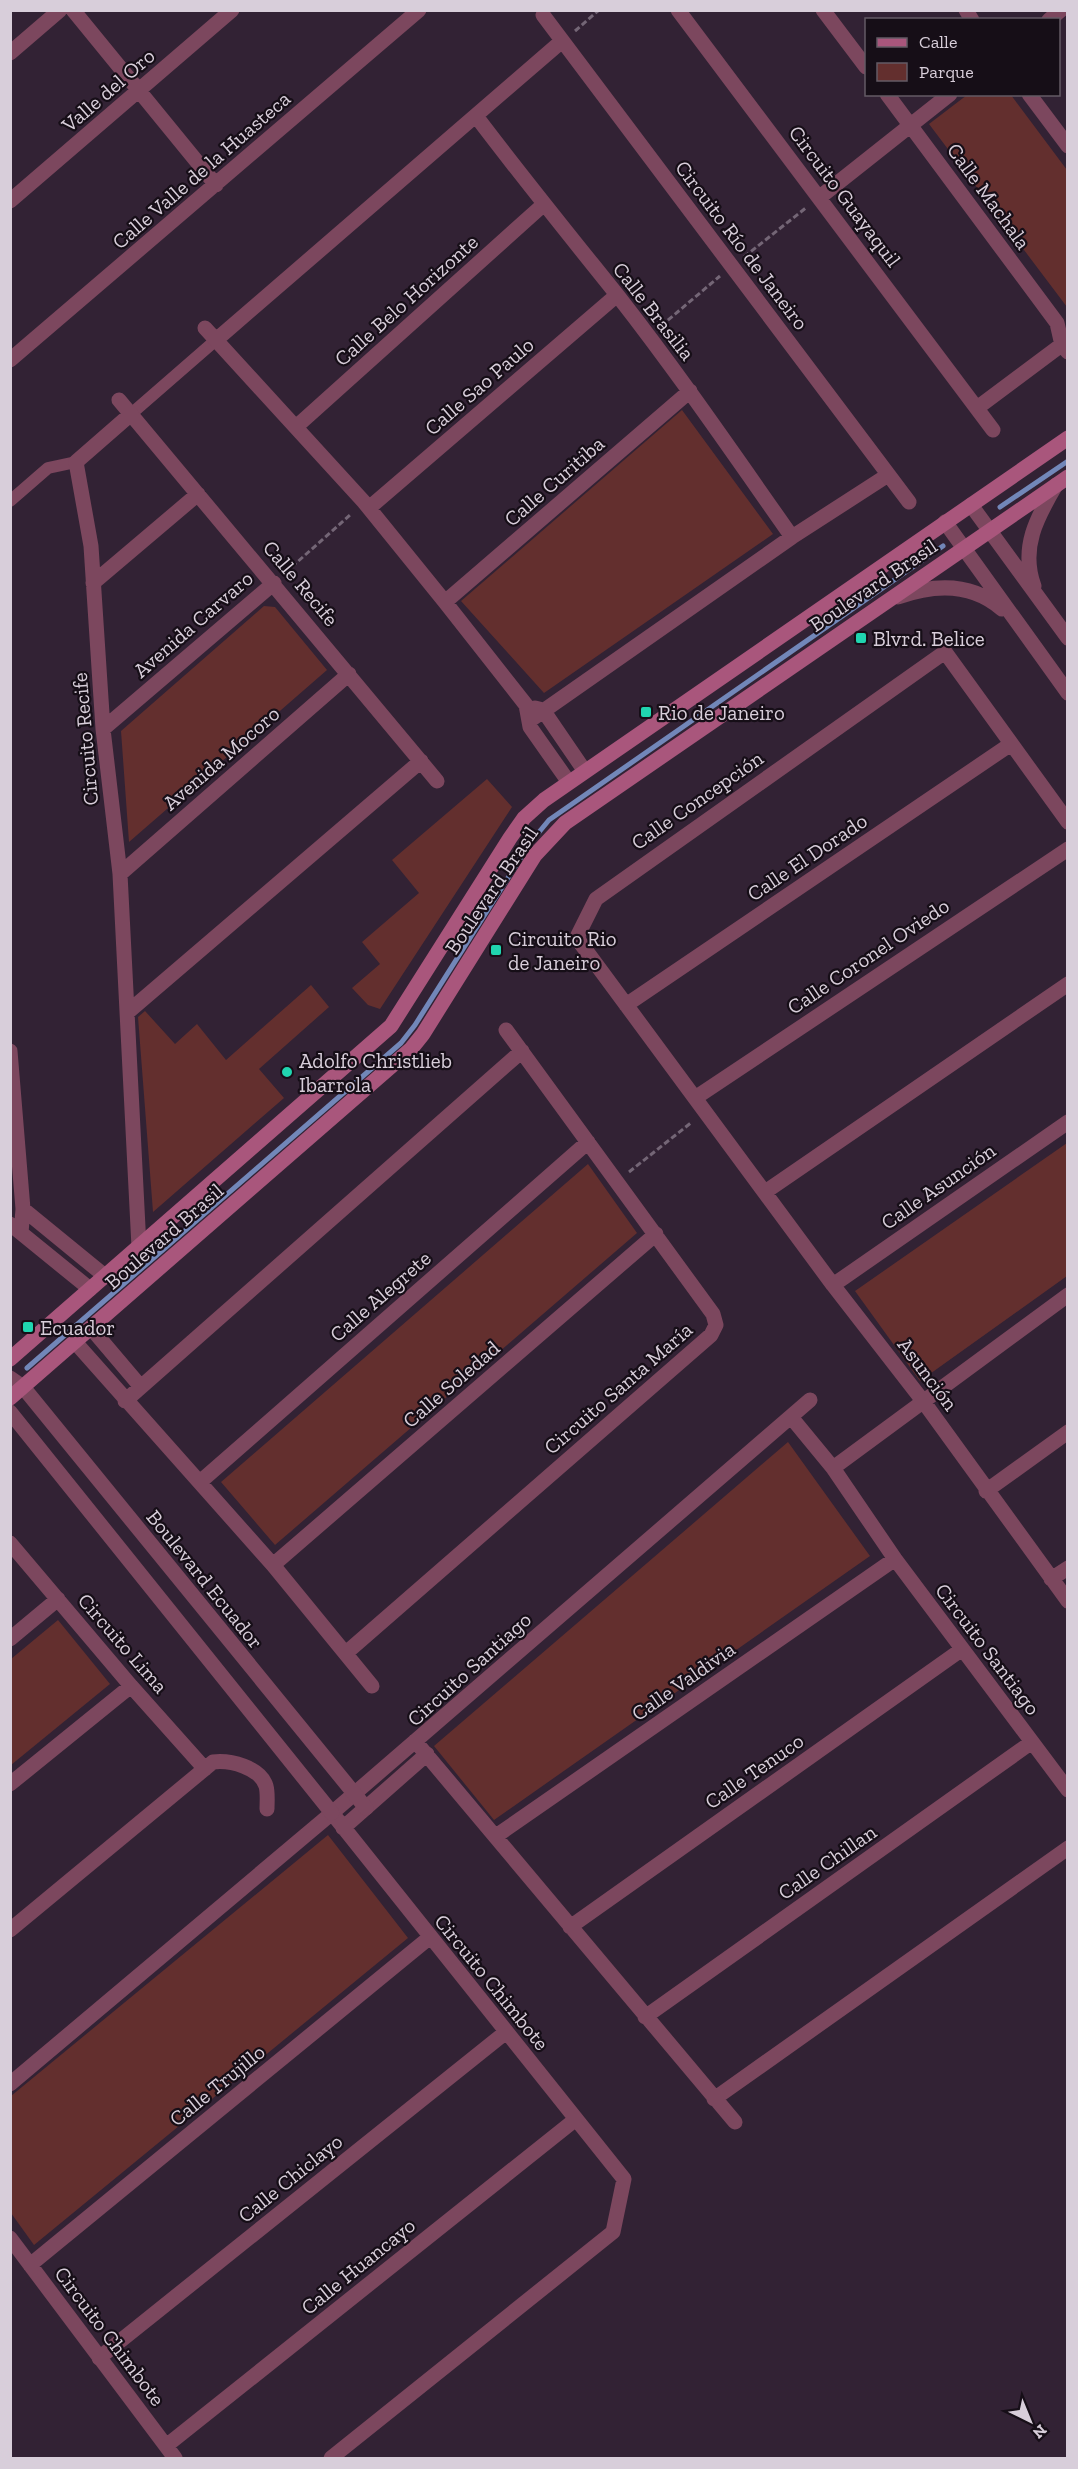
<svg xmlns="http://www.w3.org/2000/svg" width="1078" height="2469" font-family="'Zilla Slab',serif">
	<rect width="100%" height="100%" fill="#322234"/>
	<path fill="#632f2e" d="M967,95h44l56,75v137l-138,-183z
		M682,410l91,124 -229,159 -83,-92z
		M264,606l11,1 52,63 -198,172 -8,-111z
		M487,779l25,28 -132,202 -12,-4 -16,-17 28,-24 -18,-22 57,-49 -27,-33z
		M311,985l18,22 -70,62 25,29 -131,114 -15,-195 7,-6 30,33 22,-20 29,36z
		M1067,1143v133l-147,105 -65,-90z
		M588,1164l49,69 -362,312 -54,-63z
		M788,1442l82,114 -376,264 -60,-74z
		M58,1620l52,64 -99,81v-106z
		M328,1835l80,103 -374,307 -23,-32v-117z"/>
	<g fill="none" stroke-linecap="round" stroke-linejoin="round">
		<path stroke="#7287b9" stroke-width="5" d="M1000,507l68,-46
			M27,1368l374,-325 14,-18 115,-182 19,-23 394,-274"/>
		<path stroke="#746676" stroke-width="3" stroke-dasharray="6 3" stroke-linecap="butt" d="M575,31l24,-21
			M744,257l63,-50
			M661,326l59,-50
			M285,573l66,-59
			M629,1172l63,-50"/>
		<path stroke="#7c475e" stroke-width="12" d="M131,414l85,-74
			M10,501l38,-33 28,-6"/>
		<path stroke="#7c475e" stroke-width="15" d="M73,10l143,175
			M678,10l315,420
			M823,10l43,57
			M966,10l6,10
			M543,15l366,487
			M1049,20l12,-10
			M10,53l50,-43
			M887,94l170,229 5,22 6,7
			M1029,94l39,52
			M476,116c46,61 94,120 142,180 61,78 117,160 174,241
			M820,197l130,-103
			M10,201l222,-191
			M205,328l159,174 81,100 81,103 4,22 38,54
			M216,340l346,-299
			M10,360l409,-350
			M119,400l318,381
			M977,408l91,-68
			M131,414l-55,48 15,84 12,183 17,145 19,373
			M297,426l246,-221
			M369,508l248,-213
			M93,583l105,-89
			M445,602l245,-211
			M535,708l8,2 41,60
			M529,721l263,-184 96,-62
			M103,729l171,-146
			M1068,822l-123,-170 -349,247 -18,36 1,6 254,344 90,116 145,200
			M120,874l229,-200
			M626,1005l385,-261
			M128,1012l293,-251
			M10,1051l13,158 -2,24
			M695,1098l373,-249
			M765,1192l303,-208
			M23,1209l82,67
			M10,1224l80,65
			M833,1285l235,-163
			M91,1328l50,59
			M75,1342l198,223 99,121
			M125,1401l397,-350
			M791,1417l42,51 62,91 173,231
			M833,1468l235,-173
			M200,1482l388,-340
			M986,1491l82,-59
			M10,1543l121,143 74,83
			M273,1565l383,-331
			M1051,1579l17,-11
			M10,1639l48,-40
			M346,1653l365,-318 5,-10 -3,-11 -207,-284
			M415,1741l320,381
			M10,1784l121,-98
			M343,1828l84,-74
			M496,1836l399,-277
			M570,1927l391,-277
			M10,1930l203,-168c17,-2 47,5 53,24 2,7 1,16 1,23
			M645,2017l387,-275
			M10,2084l322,-271 478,-413
			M714,2099l354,-251
			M10,2238l165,220
			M30,2265l399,-327
			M99,2358l407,-326
			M166,2446l410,-327
			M331,2458l282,-226 11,-53 -292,-366"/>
		<path stroke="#7c475e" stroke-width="15" d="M971,505l97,133
			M945,522l123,171
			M1034,586c-14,-38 3,-69 22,-101
			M898,597c36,-13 73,-15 104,12
			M10,1378l13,9 343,421
			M10,1412l322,401"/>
		<path stroke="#a9567c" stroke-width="15" d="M10,1359l381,-333 119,-188 14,-20 20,-18 524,-362
			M10,1398l401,-349 12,-15 112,-179 30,-32 503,-346"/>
	</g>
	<g fill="#20d5b0" stroke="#160e17" stroke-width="2">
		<rect x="855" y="632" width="12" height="12" rx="3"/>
		<rect x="640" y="706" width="12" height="12" rx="3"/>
		<rect x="490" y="944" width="12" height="12" rx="3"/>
		<circle cx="287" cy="1072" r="6"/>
		<rect x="22" y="1321" width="12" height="12" rx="3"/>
	</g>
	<g text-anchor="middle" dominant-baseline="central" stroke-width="4.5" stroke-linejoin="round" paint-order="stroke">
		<g font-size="21" fill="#d8ceda" stroke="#160e17">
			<text transform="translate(108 90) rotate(-41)">Valle del Oro</text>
			<text transform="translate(201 170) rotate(-41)">Calle Valle de la Huasteca</text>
			<text transform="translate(845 196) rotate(53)">Circuito Guayaquil</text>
			<text transform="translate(989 196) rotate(54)">Calle Machala</text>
			<text transform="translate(742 245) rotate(53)">Circuito Río de Janeiro</text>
			<text transform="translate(406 300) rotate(-42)">Calle Belo Horizonte</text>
			<text transform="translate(654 311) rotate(52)">Calle Brasilia</text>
			<text transform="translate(479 386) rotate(-41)">Calle Sao Paulo</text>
			<text transform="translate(554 481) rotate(-41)">Calle Curitiba</text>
			<text transform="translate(301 583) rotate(50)">Calle Recife</text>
			<text transform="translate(873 585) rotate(-34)">Boulevard Brasil</text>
			<text transform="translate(193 624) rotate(-41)">Avenida Carvaro</text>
			<text transform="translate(85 739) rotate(-95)">Circuito Recife</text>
			<text transform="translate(221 758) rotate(-41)">Avenida Mocoro</text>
			<text transform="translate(697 800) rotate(-35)">Calle Concepción</text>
			<text transform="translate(807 857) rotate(-34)">Calle El Dorado</text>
			<text transform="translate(491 890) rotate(-56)">Boulevard Brasil</text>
			<text transform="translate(868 956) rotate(-34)">Calle Coronel Oviedo</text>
			<text transform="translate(938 1186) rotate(-35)">Calle Asunción</text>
			<text transform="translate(164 1236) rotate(-41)">Boulevard Brasil</text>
			<text transform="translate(380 1296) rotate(-41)">Calle Alegrete</text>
			<text transform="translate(928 1374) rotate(53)">Asunción</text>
			<text transform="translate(451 1384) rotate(-41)">Calle Soledad</text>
			<text transform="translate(618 1388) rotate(-41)">Circuito Santa María</text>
			<text transform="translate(205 1579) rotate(51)">Boulevard Ecuador</text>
			<text transform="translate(123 1643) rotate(49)">Circuito Lima</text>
			<text transform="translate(988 1649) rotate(53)">Circuito Santiago</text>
			<text transform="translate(469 1669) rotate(-42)">Circuito Santiago</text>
			<text transform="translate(683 1681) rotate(-35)">Calle Valdivia</text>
			<text transform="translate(754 1771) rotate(-35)">Calle Tenuco</text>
			<text transform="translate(827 1862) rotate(-35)">Calle Chillan</text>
			<text transform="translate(492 1982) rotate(51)">Circuito Chimbote</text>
			<text transform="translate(217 2085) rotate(-39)">Calle Trujillo</text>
			<text transform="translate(290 2178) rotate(-39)">Calle Chiclayo</text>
			<text transform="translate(358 2266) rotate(-39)">Calle Huancayo</text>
			<text transform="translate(110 2336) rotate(53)">Circuito Chimbote</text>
		</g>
		<g font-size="21" fill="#d8ceda" stroke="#160e17" text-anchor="start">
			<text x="873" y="638">Blvrd. Belice</text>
			<text x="658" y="712">Rio de Janeiro</text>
			<text x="508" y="938">Circuito Rio<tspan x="508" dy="24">de Janeiro</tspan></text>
			<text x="299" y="1060">Adolfo Christlieb<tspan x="299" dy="24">Ibarrola</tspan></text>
			<text x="40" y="1327">Ecuador</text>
		</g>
	</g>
	<rect width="1078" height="2469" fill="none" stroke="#d8ceda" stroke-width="24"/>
	<rect x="865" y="18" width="195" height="78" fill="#160e17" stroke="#645b65" stroke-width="1.5"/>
	<rect x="877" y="38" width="30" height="9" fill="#a9567c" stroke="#645b65" stroke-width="1.5"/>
	<text x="919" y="48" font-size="18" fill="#d8ceda">Calle</text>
	<rect x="877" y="63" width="30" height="18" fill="#632f2e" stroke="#645b65" stroke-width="1.5"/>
	<text x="919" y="78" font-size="18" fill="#d8ceda">Parque</text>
	<g transform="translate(1030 2421) rotate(137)" stroke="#160e17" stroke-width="4.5" paint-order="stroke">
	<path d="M0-4.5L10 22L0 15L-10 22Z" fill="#d8ceda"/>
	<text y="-9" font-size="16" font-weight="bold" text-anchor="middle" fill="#d8ceda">N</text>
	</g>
</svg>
